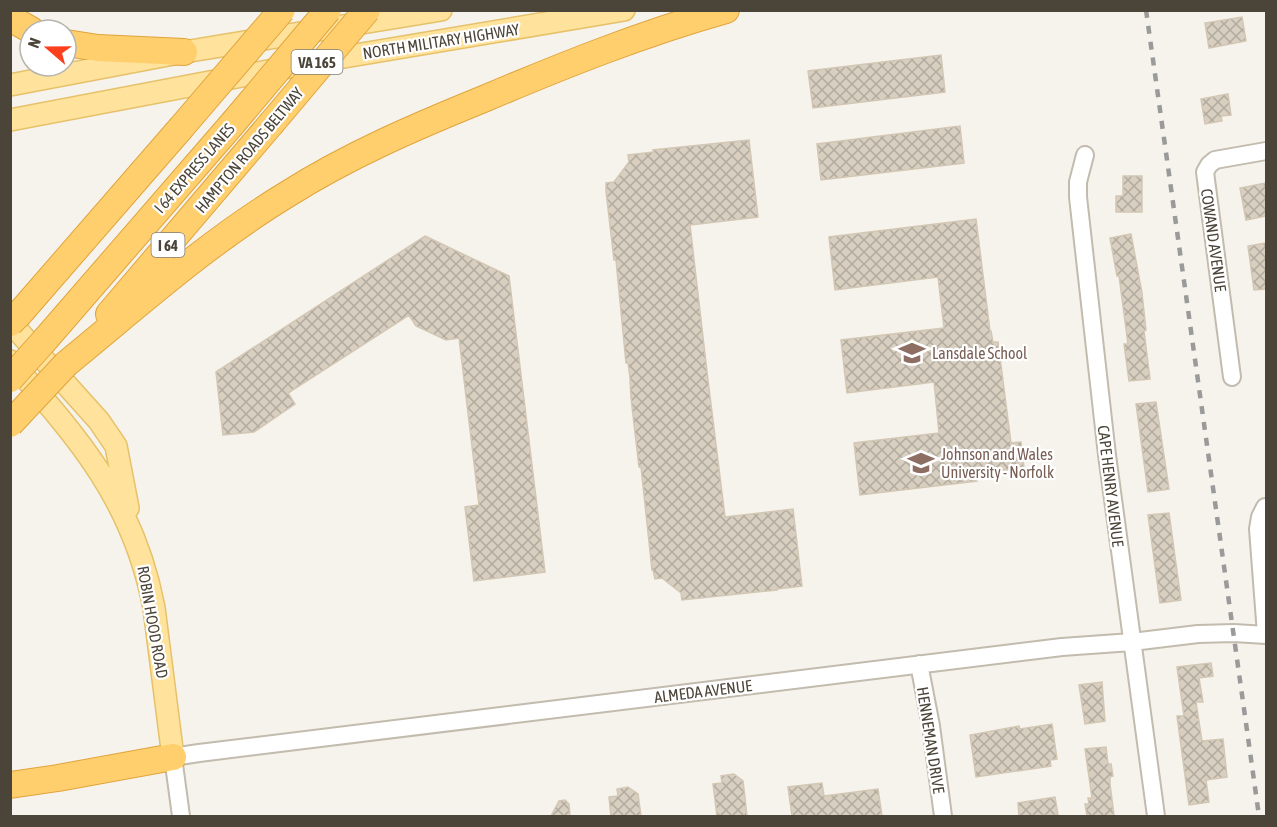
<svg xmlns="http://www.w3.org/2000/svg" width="1277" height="827" font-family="'Asap Condensed',sans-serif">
	<defs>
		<pattern id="building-cross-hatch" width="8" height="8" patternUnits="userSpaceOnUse" patternTransform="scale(1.5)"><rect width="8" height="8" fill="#d8cfc1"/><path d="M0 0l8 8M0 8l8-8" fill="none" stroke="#b1aa9e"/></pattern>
	</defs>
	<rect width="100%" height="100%" fill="#f6f3ec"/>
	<path fill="url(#building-cross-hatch)" stroke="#d3c7b4" stroke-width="1.5" d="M1242,17l4,24 -37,7 -4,-25z
		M941,55l4,37 -132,16 -5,-37z
		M1228,94l3,21 -10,1 1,5 -17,3 -4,-25z
		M960,126l4,37 -143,17 -4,-36z
		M749,140l9,77 -68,8 18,155 17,137 68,-8 9,77 -25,3v1l-95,10 -1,-7 -19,-15 -7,1 -2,-9h-1l-11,-103h-2l-8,-69 -1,-20 -2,-15h-2l-10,-103h-2l-8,-69v-8l8,-1 15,-20 -1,-7 26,-3 -1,-2z
		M1123,176h19v36h-26v-16h7z
		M1266,183v33l-20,4 -6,-32z
		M976,219l14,112h1l2,11h5l13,101 10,-1 3,26 -48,5 1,8 -117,14 -6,-52 85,-10 -5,-51 -87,11 -6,-53 103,-12 -6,-51 -103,13 -6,-53z
		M1131,234l11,59 4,37 -2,1 6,48 -21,2 -5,-37h4l-9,-68h-2l-7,-38z
		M425,236l84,40 36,296 -71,9 -9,-74 14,-2 -20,-167 -13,2 -30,-14 -7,-11 -121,78 7,11 -41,28 -31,3 -7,-63z
		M1266,243v46l-12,1 -6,-44z
		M1156,402l13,87 -21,3 -12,-88z
		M1169,513l12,87 -21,3 -12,-88z
		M1211,663l2,13 -14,2 4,24h-7l6,39 21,-2 4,38 -21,3 3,22 -20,3 -12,-89h7l-7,-49z
		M1102,682l3,39 -20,3 -6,-39z
		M1052,724l5,35 -7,1 1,6 -75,11 -6,-42 49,-9 1,3z
		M1106,747l2,17h3l2,12 -3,1v7l4,31 -2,1h-25l-2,-12h4l-1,-6h4l-7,-49z
		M734,774l9,7 4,35h-30l-4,-32 9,-1 -1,-7z
		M822,783l2,13 54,-7 4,27h-90l-4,-29z
		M628,787l10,7 3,22h-30l-2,-19 9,-1 -1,-7z
		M1055,797l3,18 -39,1 -1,-13z
		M565,800l4,4 1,12h-19l8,-15z"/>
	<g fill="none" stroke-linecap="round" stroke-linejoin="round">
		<g stroke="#c2bbae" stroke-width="20">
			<path id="minor" d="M1085,155l-7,27v15l29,258 49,361
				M1232,377l-27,-205 4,-7 6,-5 51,-9
				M1265,507l-5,10 -2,12 8,105
				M919,664l12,62 12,90
				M181,816l-8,-59 26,-4 863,-106 70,-5 66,-8 36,-1 32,2"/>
		</g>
		<g stroke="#e6c16a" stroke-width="24">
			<path id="major" d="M10,85l174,-33 257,-42
				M10,120l316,-60 298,-50
				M10,322l89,99 17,25 12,62
				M10,361c70,78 124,141 144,247l19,149"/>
		</g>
		<g stroke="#e0a43c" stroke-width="28">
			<path id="highway" d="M10,18l21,12
				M66,43l32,5 86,4
				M20,313l160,-184
				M109,314l161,-189
				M44,341l189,-218
				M66,364c71,-58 141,-121 220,-169 63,-40 131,-69 200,-97 78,-33 158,-65 240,-88
				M10,785l48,-7 115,-21"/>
		</g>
		<use href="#minor" stroke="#fff" stroke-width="16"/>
		<use href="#major" stroke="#ffe39c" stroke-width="21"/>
		<use href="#highway" stroke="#ffcf6e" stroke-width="26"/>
		<path stroke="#9a9a9a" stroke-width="4.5" stroke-dasharray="8 8" stroke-linecap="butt" d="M1146,10l113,806"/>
		<g stroke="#e0a43c" stroke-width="28" stroke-linecap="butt">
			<path id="highway-bridge" d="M233,123l95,-113
				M270,125l97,-115
				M180,129l102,-119
				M10,323l10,-10
				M10,379l34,-38
				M10,424l56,-60"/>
		</g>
		<use href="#highway-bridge" stroke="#ffcf6e" stroke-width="26"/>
	</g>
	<defs>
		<g id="school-bare" transform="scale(2.07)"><path d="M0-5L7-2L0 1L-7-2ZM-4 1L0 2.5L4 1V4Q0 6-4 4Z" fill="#8d6e63" stroke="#fff" stroke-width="2.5" paint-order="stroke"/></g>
	</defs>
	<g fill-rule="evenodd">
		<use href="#school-bare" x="912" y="353"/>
		<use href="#school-bare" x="921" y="463"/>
	</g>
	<g text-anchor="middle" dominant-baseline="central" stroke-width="4.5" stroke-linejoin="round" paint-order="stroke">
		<g fill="#fff" stroke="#817c74" stroke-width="1.5">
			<rect x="291.5" y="50" width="51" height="24" rx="4.5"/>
			<rect x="151.5" y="233" width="33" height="24" rx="4.5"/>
		</g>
		<g font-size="15" font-weight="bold" fill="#4b4439">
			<text x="317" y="62">VA 165</text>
			<text x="168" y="245">I 64</text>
		</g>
		<g font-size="16" fill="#4b4439" stroke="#fff">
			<text transform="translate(441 41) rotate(-9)">NORTH MILITARY HIGHWAY</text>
			<text transform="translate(249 150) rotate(-50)">HAMPTON ROADS BELTWAY</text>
			<text transform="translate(194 168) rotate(-49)">I 64 EXPRESS LANES</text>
			<text transform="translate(1214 240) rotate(82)">COWAND AVENUE</text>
			<text transform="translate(1111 486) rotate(83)">CAPE HENRY AVENUE</text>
			<text transform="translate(153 622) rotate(80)">ROBIN HOOD ROAD</text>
			<text transform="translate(703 691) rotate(-7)">ALMEDA AVENUE</text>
			<text transform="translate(931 740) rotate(81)">HENNEMAN DRIVE</text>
		</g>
		<g font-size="16" fill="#785e54" stroke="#fff" text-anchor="start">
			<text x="932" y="353">Lansdale School</text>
			<text x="941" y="454">Johnson and Wales<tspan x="941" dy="18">University - Norfolk</tspan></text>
		</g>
	</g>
	<rect width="1277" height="827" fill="none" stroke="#4b4439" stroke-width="24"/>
	<g transform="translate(48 48) rotate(290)"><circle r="28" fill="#ffffff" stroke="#b7b4b0" stroke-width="1.5"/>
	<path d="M0-4.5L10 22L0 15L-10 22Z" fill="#fc3f1d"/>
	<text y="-9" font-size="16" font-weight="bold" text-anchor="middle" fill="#4b4439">N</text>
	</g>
</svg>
